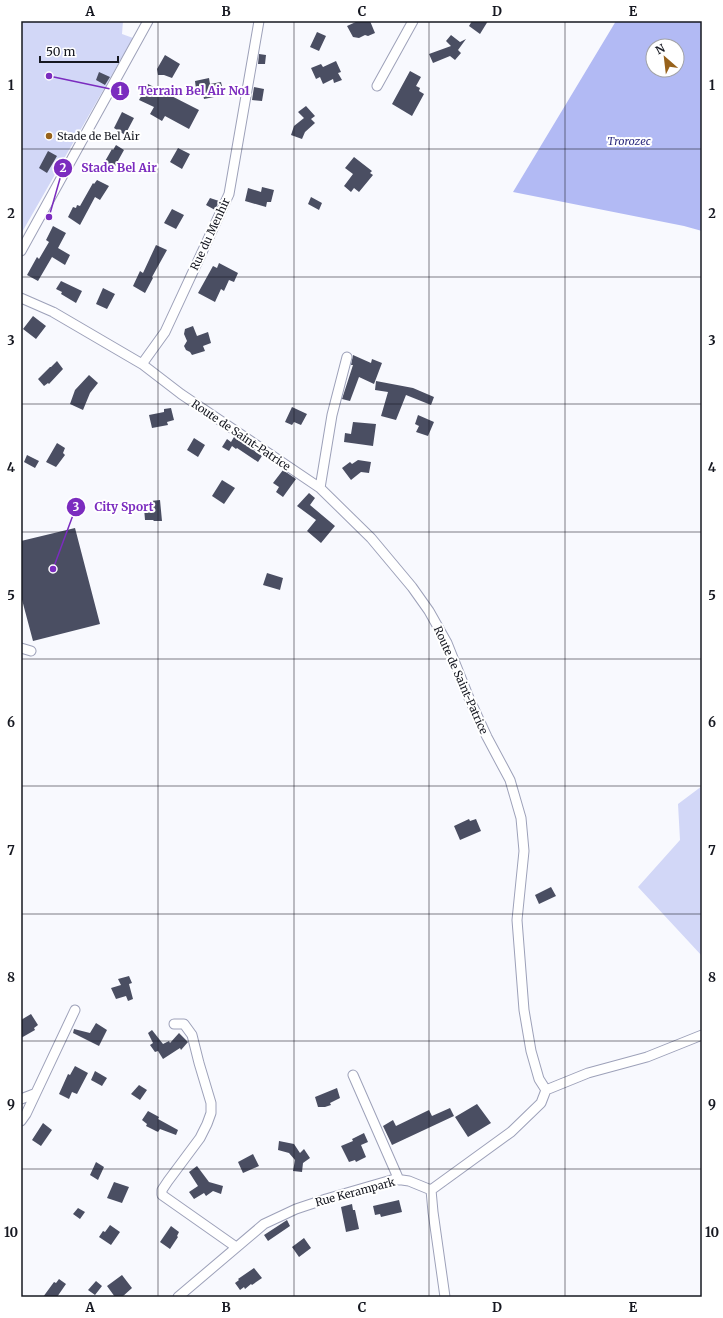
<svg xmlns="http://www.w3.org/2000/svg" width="723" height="1318" font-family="Merriweather,serif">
	<rect width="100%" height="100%" fill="#f8f9fe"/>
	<path fill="#d2d7f7" d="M21,21h102l-1,13 11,4 -112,196z
		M702,786v170l-64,-69 42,-47 -2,-36z"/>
	<path fill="#b2baf4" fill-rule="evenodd" d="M616,21h86v210l-18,-5 -171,-34zM653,46h24v24h-24z"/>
	<path fill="#4a4e62" d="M358,21h12l5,12 -7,3 -3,-1 -6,3 -6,-1 -6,-11z
		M472,21h16l-8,13 -11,-8z
		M317,32l9,4 -7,15 -9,-4z
		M451,35l9,7 6,-3 -8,11 3,3 -6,7 -5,-4 -17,7 -4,-9 22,-8 -5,-5z
		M259,54l7,1 -1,9h-7z
		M165,55l15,9 -8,14 -8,-3h-6l-1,-6z
		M336,61l5,11 -3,1 4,7 -8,3 -1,-4 -10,5 -3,-7 -4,2 -5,-11 10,-4 2,3z
		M410,71l11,6 -5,9 4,2 -1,3 5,3 -12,22 -20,-12z
		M99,72l11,5 -5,8 -9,-5z
		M209,78l1,6 11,-2 3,13 -20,4 -2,-11 -6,1 -1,-8z
		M148,84l51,26 -10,19 -24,-13 -3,5 -12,-7 4,-7 -15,-7z
		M254,87l10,2 -2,12 -10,-1z
		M306,106l9,10 -4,3 4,4 -10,9 -3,7 -11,-4 3,-9 10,-8 -6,-6z
		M122,112l12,6 -9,17 -11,-7z
		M116,145l8,5 -10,18 -10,-5 8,-14 1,1z
		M178,148l12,6 -8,15 -12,-7z
		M48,151l9,5 -10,17 -8,-5z
		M354,157l18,14 -2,2 3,2 -14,17 -5,-4 -3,4 -7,-6 9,-12 -8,-6z
		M97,180l12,6 -9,14 -5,-3 -15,28 -12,-8 5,-10 3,1 1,-3 3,1 13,-23 1,1z
		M262,187l12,3 -3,12h-4l-1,5 -21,-6 3,-13 13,4z
		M311,197l11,6 -3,7 -11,-6z
		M210,198l9,3 -4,9 -9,-5z
		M172,209l12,6 -8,14 -12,-6z
		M53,226l13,7 -8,15 12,7 -5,10 -13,-8 -14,24 -11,-6 10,-18 2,2 10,-17 -3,-2z
		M156,245l11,5 -15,27 1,1 -8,15 -12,-7 7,-15 3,2z
		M219,263l19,10 -4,9 -5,-2 -5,11 -3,-2 -6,13 -17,-9 15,-27 4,2z
		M61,281l21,10 -6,12 -15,-9 1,-2 -6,-3z
		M103,288l12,6 -8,15 -11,-5z
		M33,316l13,10 -10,13 -13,-10z
		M193,326l4,10 11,-4 3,11 -8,3 2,5 -13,4 -2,-3 -4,-2 -2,-4 3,-5 -3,-7 1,-5z
		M353,355l18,8 1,-4 10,4 -8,21 -15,-7 -9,24 -8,-2 11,-34h-2z
		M57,361l6,8 -14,15 -1,-1 -4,3 -6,-7 12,-12h1z
		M89,375l9,8 -8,10 -7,17 -13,-6 5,-14z
		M376,381l37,7 21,9 -3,8 -25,-10 -10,25 -15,-4 7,-24 -13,-2z
		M292,407l15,7 -6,11 -7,-3 -2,3 -7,-3z
		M171,408l3,12 -7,2 1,3 -16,3 -3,-13 15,-3v-3z
		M418,415l16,7 -6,14 -12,-4 3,-6 -4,-2z
		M353,422l23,2 -3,22 -29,-4 1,-9 6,1z
		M234,437l28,19 -4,6 -21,-14 -1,1 -4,-3 -3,5 -7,-4 5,-8 4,3z
		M194,438l11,7 -7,12 -11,-7z
		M57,443l8,5 -2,5 2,2 -9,12 -10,-5z
		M27,455l12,6 -4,7 -11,-6z
		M358,460l13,2 -2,11 -8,-1 -10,8 -9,-12 8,-6 2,2z
		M283,470l13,9 -13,18 -7,-5 3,-5 -6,-4z
		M222,480l13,8 -11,16 -12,-8z
		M309,493l6,5 -5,7 25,21 -14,17 -14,-12 9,-11 -19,-14z
		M160,500l2,21h-8l-1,-1h-8l-1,-12h7v-7z
		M75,528l25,96 -67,17 -12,-45v-55z
		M267,573l16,5 -3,12 -17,-5z
		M469,819l1,2 6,-2 5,12 -21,9 -6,-14z
		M551,887l5,9 -17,8 -4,-9z
		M129,976l3,7 -3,1 4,15 -5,2 -2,-5 -10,3 -5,-11 10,-3 -3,-6z
		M31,1014l7,11 -4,3 1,2 -14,8v-18z
		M96,1023l11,7 -8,16 -26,-13 1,-4 16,4z
		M152,1030l11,14 6,-3 1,2 9,-10 9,9 -7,8 -1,-2 -17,11 -5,-8 -3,1 -5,-7 3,-2 -5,-10z
		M75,1066l13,7 -11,21 -5,-2 -3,7 -10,-5 9,-20 2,1z
		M95,1071l12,7 -5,8 -11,-6z
		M139,1085l8,5 -7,10 -9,-6z
		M337,1088l3,10 -10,5 1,2 -6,2h-7l-3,-10z
		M477,1104l14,19 -23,14 -13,-20z
		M450,1108l4,8 -62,29 -9,-19 10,-6 3,6 33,-16 3,6z
		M148,1111l11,6 -1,2 20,11 -2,5 -16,-6 -2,3 -12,-6 1,-2 -5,-4z
		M43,1123l9,7 -11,16 -9,-6z
		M364,1133l4,9 -7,3 5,12 -10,5 -1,-2 -6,2 -8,-16 12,-5 -1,-2z
		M279,1141l15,3 6,9 4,-4 6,9 -7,5 -1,9 -9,-1 2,-11 -6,-7 -11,-3z
		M253,1154l6,12 -16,7 -5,-11z
		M96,1162l8,5 -6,13 -8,-5z
		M197,1166l12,16 14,4 -2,8 -8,-3 -7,5 -2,-3 -10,6 -5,-7 9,-6 -9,-14z
		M114,1182l15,5 -7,16 -15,-5z
		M399,1200l3,12 -21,5 -1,-3 -5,1 -2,-9z
		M352,1204l1,6h2l4,19 -13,3 -5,-25z
		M78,1208l7,4 -5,7 -7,-5z
		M287,1220l3,6 -22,15 -4,-6z
		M110,1225l10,7 -9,13 -12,-8 4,-6 2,1z
		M171,1226l8,6 -2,4 1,1 -8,12 -10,-7z
		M304,1238l7,10 -12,9 -7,-10z
		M254,1268l8,10 -10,7 -1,-1 -6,5 -1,-2 -4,3 -5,-7 4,-3 -1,-1z
		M122,1275l10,13 -10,9h-7l-8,-11z
		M59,1279l7,5 -9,13h-14l11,-15 2,1z
		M96,1281l6,5 -7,9 -7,-5z"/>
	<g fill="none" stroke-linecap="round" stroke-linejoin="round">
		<g stroke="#9da1b9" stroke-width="11">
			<path id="minor" d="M377,86l36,-65
				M21,251l127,-230
				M21,298l32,14 89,52 39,30 139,94 51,50 41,49 17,24 18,32 22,55 18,39 23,43 11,38 3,33 -7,69 7,90 7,41 8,28 7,11
				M142,364l23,-32 64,-138 30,-173
				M320,488l12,-73 15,-58
				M21,648l10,3
				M174,1024h10l8,11 7,28 12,40v10l-4,11 -7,14 -32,43 -6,9v5l74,52
				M353,1075l46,105
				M546,1090l42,-17 59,-16 55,-22
				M21,1099l13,-5
				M21,1121l5,-7 49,-104
				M431,1190l2,22 12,85
				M178,1297l86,-73 32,-15 30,-10 69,-20 14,2 22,9 80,-58 30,-29 5,-13"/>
		</g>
		<use href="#minor" stroke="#fff" stroke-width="9"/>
	</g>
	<path fill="none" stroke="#161821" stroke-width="1" stroke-opacity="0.55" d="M158,21v1276M294,21v1276M429,21v1276M565,21v1276M21,149h681M21,277h681M21,404h681M21,532h681M21,659h681M21,786h681M21,914h681M21,1041h681M21,1169h681"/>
	<circle fill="#98621b" stroke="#fff" stroke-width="1.5" cx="49" cy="136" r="4"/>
	<g text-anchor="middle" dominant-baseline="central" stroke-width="4" stroke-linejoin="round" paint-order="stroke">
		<g font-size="11" fill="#161821" stroke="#fff" text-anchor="start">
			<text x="57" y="136">Stade de Bel Air</text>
		</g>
		<g font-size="11" font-style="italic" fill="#2f2e80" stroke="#fff">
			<text x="629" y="141">Trorozec</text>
		</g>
		<g font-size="11" fill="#161821" stroke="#fff">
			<text transform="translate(210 234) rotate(-65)">Rue du Menhir</text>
			<text transform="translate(241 435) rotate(34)">Route de Saint-Patrice</text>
			<text transform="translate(461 680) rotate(66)">Route de Saint-Patrice</text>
			<text transform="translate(355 1192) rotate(-15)">Rue Kerampark</text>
		</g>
	</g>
	<path fill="none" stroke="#7b2cbf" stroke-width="1.5" d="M49 76L120 91M49 217L63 168M53 569L76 507"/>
	<g fill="#7b2cbf" stroke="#fff" stroke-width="1.5">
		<circle cx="49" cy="76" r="4"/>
		<circle cx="49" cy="217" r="4"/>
		<circle cx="53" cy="569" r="4"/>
		<circle cx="120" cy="91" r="10"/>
		<circle cx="63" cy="168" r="10"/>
		<circle cx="76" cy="507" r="10"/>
	</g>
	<g font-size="12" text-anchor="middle" font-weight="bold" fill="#fff">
		<text x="120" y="95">1</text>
		<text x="63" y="172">2</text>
		<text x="76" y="511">3</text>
	</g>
	<g font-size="12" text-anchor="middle" font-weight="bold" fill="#7b2cbf" stroke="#fff" stroke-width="4" stroke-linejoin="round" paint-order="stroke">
		<text x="194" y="95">Terrain Bel Air No1</text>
		<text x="119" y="172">Stade Bel Air</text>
		<text x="124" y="511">City Sport</text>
	</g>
	<rect width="723" height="1318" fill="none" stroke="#ffffff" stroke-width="44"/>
	<g transform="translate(665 58) rotate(332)"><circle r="19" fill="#ffffff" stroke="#a2a3a6"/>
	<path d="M0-3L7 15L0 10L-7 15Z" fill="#98621b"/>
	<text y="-6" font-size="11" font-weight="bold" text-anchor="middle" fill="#161821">N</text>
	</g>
	<path d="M40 56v6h78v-6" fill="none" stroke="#161821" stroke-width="2"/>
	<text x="46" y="56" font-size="12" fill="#161821" stroke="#ffffff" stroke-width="3" paint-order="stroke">50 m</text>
	<rect x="22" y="22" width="679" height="1274" fill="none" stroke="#161821" stroke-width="1.5"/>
	<g font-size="13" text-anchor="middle" font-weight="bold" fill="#161821">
		<text x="90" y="16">A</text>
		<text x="226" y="16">B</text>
		<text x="362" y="16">C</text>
		<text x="497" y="16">D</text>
		<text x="633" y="16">E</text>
		<text x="11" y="90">1</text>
		<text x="712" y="90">1</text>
		<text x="11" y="218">2</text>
		<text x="712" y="218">2</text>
		<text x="11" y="345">3</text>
		<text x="712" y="345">3</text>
		<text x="11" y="472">4</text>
		<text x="712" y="472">4</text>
		<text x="11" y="600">5</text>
		<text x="712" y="600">5</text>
		<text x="11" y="727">6</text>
		<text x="712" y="727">6</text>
		<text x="11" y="855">7</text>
		<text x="712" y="855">7</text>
		<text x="11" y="982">8</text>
		<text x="712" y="982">8</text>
		<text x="11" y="1109">9</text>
		<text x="712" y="1109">9</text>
		<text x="11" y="1237">10</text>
		<text x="712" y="1237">10</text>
		<text x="90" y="1312">A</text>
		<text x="226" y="1312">B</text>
		<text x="362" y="1312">C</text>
		<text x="497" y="1312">D</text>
		<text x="633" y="1312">E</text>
	</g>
</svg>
